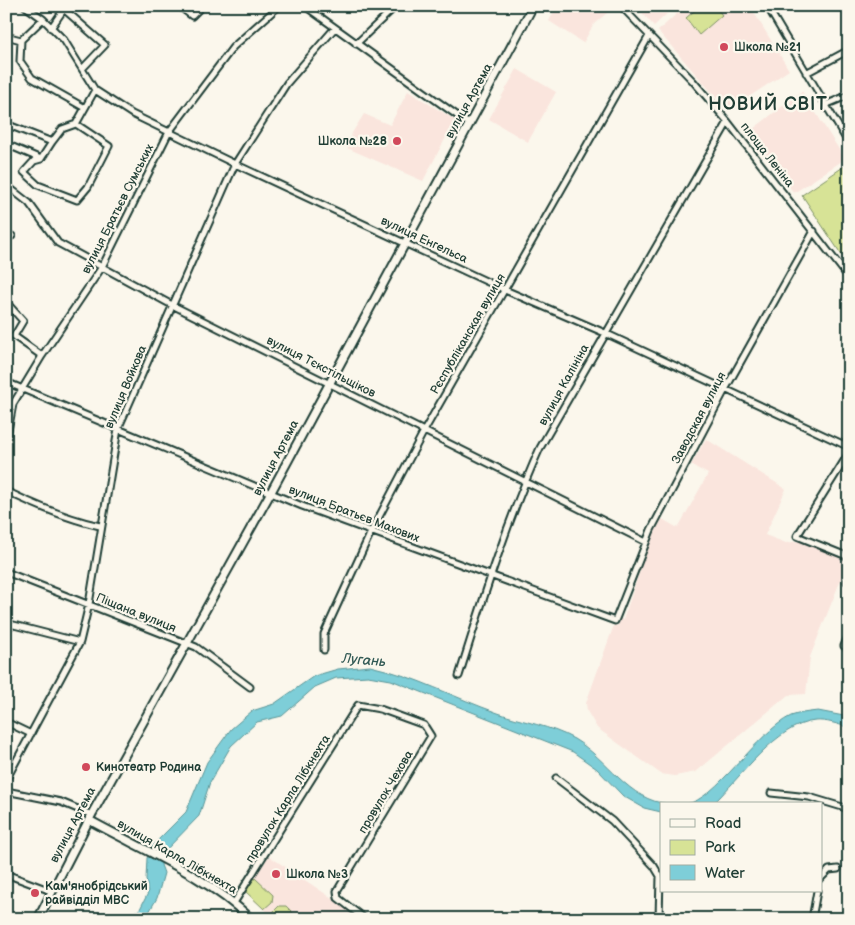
<svg xmlns="http://www.w3.org/2000/svg" width="855" height="925" font-family="'Balsamiq Sans',sans-serif">
	<rect width="100%" height="100%" fill="#fbf7ec"/>
	<filter id="ink" filterUnits="userSpaceOnUse"><feTurbulence type="fractalNoise" baseFrequency=".02" numOctaves="2"/><feDisplacementMap in="SourceGraphic" scale="10" xChannelSelector="R" yChannelSelector="G"/><feConvolveMatrix kernelMatrix="1 2 1 2 8 2 1 2 1" color-interpolation-filters="sRGB"/></filter>
	<g filter="url(#ink)">
		<path fill="#fae5dd" d="M557,6h56l1,1 -20,17 -11,19 -34,-22z
			M636,6h39l-21,20z
			M685,6h65l39,64 -61,41 -70,-80z
			M517,69l39,23 -28,50 -39,-23z
			M408,91l47,29 -32,61 -76,-33 5,-15 12,-19 26,11z
			M802,91l43,68 -51,34 -46,-60z
			M706,439l80,50 -21,46 21,8 13,-2 47,18 1,5 -37,93 -4,37 -18,1 -92,77 -21,4 -14,-2 -64,-46 -10,-17 -1,-8 28,-78 4,1 2,-7 3,1 29,-84 10,-17 16,9 30,-54 -17,-9z
			M269,856l94,63h-89l-29,-28z"/>
		<path fill="#d7e396" stroke="#7b9065" d="M700,6h15l7,9 -23,20 -13,-17z
			M849,163v103l-47,-71z
			M255,878l18,17 -1,7 -8,7 -19,-18z
			M279,906h7l7,7 -6,6h-13l-4,-4z"/>
		<path fill="#7eced8" stroke="#589496" d="M370,666c45,10 85,32 128,47 25,9 53,13 76,26 34,20 54,62 95,65h-8v8l-17,-4 -21,-12 -26,-27 -24,-17 -182,-72 -23,-4 -32,2 -21,9 -33,29 -25,6 -26,24 -21,36 -11,34 -34,35 -4,14 3,8 -7,25 -12,21h-14l4,-8h4l9,-18 -2,-14 1,-21 7,-14 32,-32 21,-50 24,-33 21,-18 22,-7 40,-28 24,-7z
			M818,711l31,6v11c-11,-4 -23,-8 -34,-7 -38,3 -75,57 -101,82l-28,1c29,-3 71,-72 105,-88 8,-3 18,-4 27,-5z"/>
		<g fill="none" stroke-linecap="round" stroke-linejoin="round">
			<g stroke="#1f3d34" stroke-width="9">
				<path id="street" d="M25,6l18,13 21,21 31,50 37,24 103,50 270,126 100,43 244,114
					M179,6l13,10 10,-10
					M305,6l164,118
					M621,6l72,75 35,41 121,156
					M767,6l82,138
					M65,10l40,35 -23,24
					M51,28l15,-22
					M6,36l15,4 -1,21 12,17 53,30
					M21,40l22,-21
					M356,44l40,-38
					M806,73l43,-23
					M825,105l24,-10
					M6,124l46,18 10,-13 14,-5 19,-34
					M6,144l35,15 -7,2 -10,11 14,13 39,15 11,-13 21,-41 -33,-22
					M41,159l11,-17
					M6,185l23,18 29,40 114,62 474,237
					M6,233l6,3
					M6,302l17,19 -9,15 28,20
					M6,382l296,124 313,115 36,-91 75,-142 88,-157
					M6,442l7,-38 29,-48 60,-89 67,-135 64,-85 46,-41
					M849,453l-52,83 52,21
					M6,491c31,15 61,28 94,35
					M6,572l190,75 54,40
					M849,575l-2,7 2,1
					M6,623l74,19
					M849,634l-5,12 5,2
					M324,650v-16l47,-102 53,-101 225,-395
					M459,676c24,-77 48,-155 81,-228l188,-326
					M6,722l25,12
					M556,778l56,43 42,45 6,10 -1,43
					M6,780l74,-138 9,-38 29,-175 117,-265 52,-81 47,-54
					M6,791l55,11 31,13
					M771,793l38,4 40,12
					M6,874l45,17
					M821,878l8,-8 9,-1
					M234,903l124,-198 22,4 44,16 7,11 -94,155 1,7 27,21
					M812,919l5,-28"/>
			</g>
			<g stroke="#1f3d34" stroke-width="11">
				<path id="secondary" d="M89,820c54,30 117,55 162,99
					M38,919l55,-107 178,-320 262,-486"/>
			</g>
			<use href="#street" stroke="#fbf7ec" stroke-width="5"/>
			<use href="#secondary" stroke="#fbf7ec" stroke-width="7"/>
		</g>
	</g>
	<g fill="#d1495b" stroke="#fbf7ec" stroke-width="2">
		<circle cx="724" cy="47" r="5"/>
		<circle cx="397" cy="141" r="5"/>
		<circle cx="86" cy="767" r="5"/>
		<circle cx="276" cy="874" r="5"/>
		<circle cx="35" cy="893" r="5"/>
	</g>
	<g text-anchor="middle" dominant-baseline="central" stroke-width="4.5" stroke-linejoin="round" paint-order="stroke">
		<g font-size="12" font-weight="bold" fill="#1f3d34" stroke="#fbf7ec" text-anchor="start">
			<text x="734" y="47">Школа №21</text>
			<text x="387" y="141" text-anchor="end">Школа №28</text>
			<text x="96" y="767">Кинотеатр Родина</text>
			<text x="286" y="874">Школа №3</text>
			<text x="45" y="886">Кам'янобрідський<tspan x="45" dy="14">райвідділ МВС</tspan></text>
		</g>
		<g font-size="12" fill="#1f3d34" stroke="#fbf7ec">
			<text transform="translate(469 101) rotate(-61)">вулиця Артема</text>
			<text transform="translate(767 155) rotate(52)">площа Леніна</text>
			<text transform="translate(118 209) rotate(-63)">вулиця Братьєв Сумських</text>
			<text transform="translate(424 240) rotate(25)">вулиця Енгельса</text>
			<text transform="translate(468 334) rotate(-60)">Рєспубліканская вулиця</text>
			<text transform="translate(321 367) rotate(27)">вулиця Тєкстільщіков</text>
			<text transform="translate(564 385) rotate(-61)">вулиця Калініна</text>
			<text transform="translate(126 387) rotate(-67)">вулиця Войкова</text>
			<text transform="translate(699 418) rotate(-62)">Заводская вулиця</text>
			<text transform="translate(276 458) rotate(-62)">вулиця Артема</text>
			<text transform="translate(354 514) rotate(21)">вулиця Братьєв Махових</text>
			<text transform="translate(136 613) rotate(22)">Піщана вулиця</text>
			<text transform="translate(386 792) rotate(-59)">провулок Чехова</text>
			<text transform="translate(288 799) rotate(-58)">провулок Карла Лібкнехта</text>
			<text transform="translate(73 825) rotate(-62)">вулиця Артема</text>
			<text transform="translate(177 857) rotate(30)">вулиця Карла Лібкнехта</text>
		</g>
		<g font-size="14" font-style="italic" fill="#325a55" stroke="#fbf7ec">
			<text transform="translate(364 660) rotate(5)">Лугань</text>
		</g>
		<g font-size="18" font-weight="bold" letter-spacing="1" fill="#1f3d34" stroke="#fbf7ec">
			<text x="768" y="104">НОВИЙ СВІТ</text>
		</g>
	</g>
	<rect width="855" height="925" fill="none" stroke="#fbf7ec" stroke-width="25"/>
	<rect x="12" y="12" width="830" height="900" fill="none" stroke="#1f3d34" stroke-width="2" filter="url(#ink)"/>
	<rect x="660" y="802" width="162" height="90" fill="#fbf7ec" stroke="#a3ada2"/>
	<rect x="670" y="819" width="25" height="8" fill="#fbf7ec" stroke="#a3ada2"/>
	<text x="705" y="828" font-size="15" fill="#1f3d34">Road</text>
	<rect x="670" y="840" width="25" height="15" fill="#d7e396" stroke="#a3ada2"/>
	<text x="705" y="852" font-size="15" fill="#1f3d34">Park</text>
	<rect x="670" y="865" width="25" height="15" fill="#7eced8" stroke="#a3ada2"/>
	<text x="705" y="878" font-size="15" fill="#1f3d34">Water</text>
</svg>
